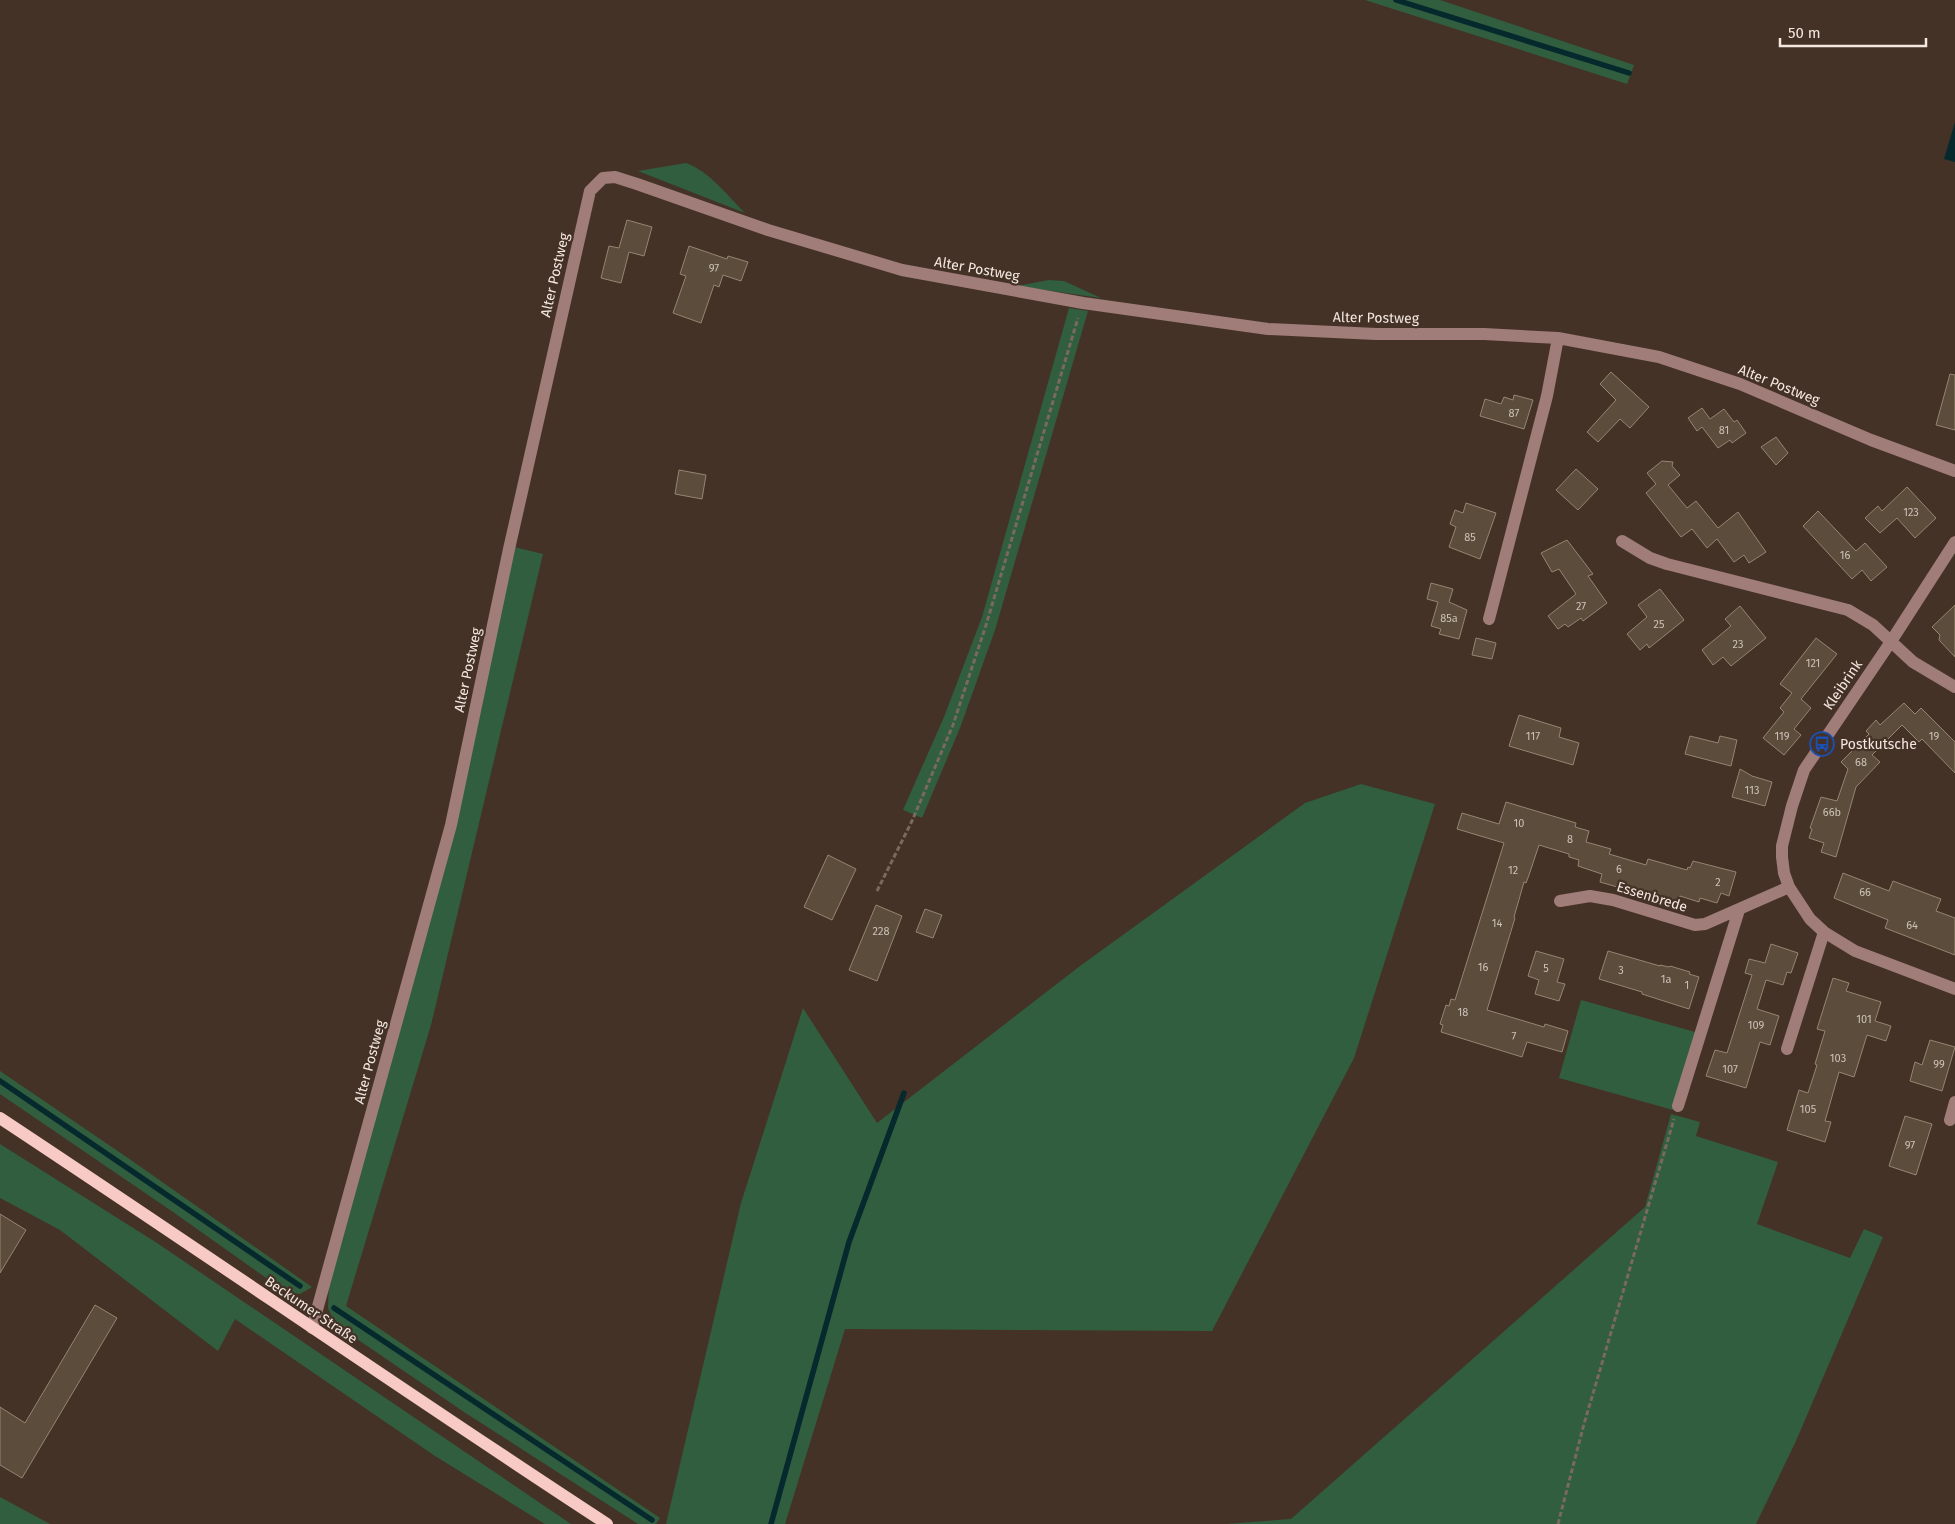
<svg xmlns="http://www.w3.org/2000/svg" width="1955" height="1524" font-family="'Fira Sans',sans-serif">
	<rect width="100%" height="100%" fill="#453226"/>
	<path fill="#305e3f" d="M1365,0h75l194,65 -7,19z
		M686,163c23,8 42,33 59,50l-107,-42z
		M1049,280l15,1 37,17 -84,-12z
		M1069,308l19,3 -93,319 -35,98 -38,90 -19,-8 41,-93 38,-100z
		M514,547l29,7 -112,471 -85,281 314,212 -4,6h-18l-174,-112 -129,-88 -7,-16 1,-29 125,-453z
		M1361,784l74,20 -81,254 -142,273 -367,-2 -60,195h-119l75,-321 62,-195 74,115 203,-157 225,-163z
		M1581,1000l114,32 -22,78 -114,-32z
		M0,1071l128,87 184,129 -12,7 -14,-2 -113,-80 -173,-118z
		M1671,1114l29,8 -4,14 82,26 -21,62 93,34 14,-29 19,8 -87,204 -40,83h-530l65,-5 354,-312z
		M0,1144l157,99 414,281h-26l-110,-68 -200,-137 -17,32 -158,-121 -60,-32z
		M0,1497l50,27h-50z"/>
	<path fill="#05292c" d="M1955,122v40l-11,-3z"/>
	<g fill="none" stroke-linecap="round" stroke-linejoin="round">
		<path stroke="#05292c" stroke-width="5.5" d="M1396,0l233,73
			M0,1081l300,205
			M334,1308l318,212
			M771,1524l78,-282 55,-149"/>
	</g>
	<path fill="#5b4c3b" stroke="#958572" d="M627,220l25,7 -8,29 -15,-4 -8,31 -20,-5 8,-32 10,2z
		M689,246l38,13 1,-3 20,6 -7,19 -18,-6 -4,12 -5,-2 -13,38 -28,-10 13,-37 -6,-2z
		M1611,372l38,35 -19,21 -10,-9 -22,23 -11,-10 29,-32 -16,-16z
		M1950,374l5,1v55l-19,-5z
		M1514,395l19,5 -9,29 -44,-13 5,-17 16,5 3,-7 9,3z
		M1702,408l8,11 14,-10 10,13 3,-2 9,13 -14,10 -2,-3 -12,8 -16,-21 -5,4 -9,-13z
		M1776,437l12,16 -12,12 -15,-18z
		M1662,461l11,1 -1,4 8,9 -12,10 19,23 9,-7 22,27 20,-16 28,40 -17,11 -5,-8 -10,7 -17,-23 -10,9 -15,-19 -11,8 -35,-44 10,-9 -9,-11z
		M1576,469l22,20 -20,21 -22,-20z
		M679,470l27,5 -4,24 -27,-5z
		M1907,487l29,31 -21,20 -18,-20 -17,15 -15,-15 13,-12 4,5z
		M1466,503l30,10 -16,46 -31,-12 7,-20 -6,-3 5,-14 8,3z
		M1818,511l38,40 9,-8 22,24 -16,14 -9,-11 -10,9 -49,-53z
		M1567,540l26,34 -5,2 19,27 -24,18 -2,-3 -13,9 -3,-3 -7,5 -10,-13 28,-22 -17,-25 -7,3 -11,-19z
		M1431,583l22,6 -4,13 18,8 -8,29 -20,-5 2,-5 -10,-3 7,-24 -11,-3z
		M1660,589l24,31 -35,28 -2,-4 -7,6 -13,-16 20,-17 -9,-12z
		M1955,605v52l-16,-17 1,-5 -8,-8z
		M1740,606l26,32 -35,28 -8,-9 -10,8 -11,-15 29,-24 -6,-7z
		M1476,638l20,5 -4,16 -20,-4z
		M1816,638l21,16 -36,45 10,9 -17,21 7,6 -17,20 -21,-17 21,-26 -4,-4 12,-15 -12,-9z
		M1904,703l11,11 6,-6 34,34v31l-33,-34 -3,3 -17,-17 -30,30 8,7 -24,25 -20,70 -15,-5 3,-9 -15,-5 3,-9 -2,-1 11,-31 16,4 11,-32 -7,-7 28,-28 -3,-3 10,-11 4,5z
		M1519,715l42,13 -2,9 20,6 -6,22 -64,-19z
		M1690,736l28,7 2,-7 17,4 -6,26 -46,-12z
		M1740,769l12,7 20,6 -7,24 -33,-9z
		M1506,802l70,21 -1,4 14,4 -3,11 25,7 -2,5 37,11 2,-6 39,11 1,-3 2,1 3,-7 43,11 -7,24 -8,-3 -4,10 -17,-5 -1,4 -19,-6 -2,6 -6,-1v2l-72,-21 2,-8 -24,-8 1,-6 -10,-3v-3l-30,-9 -10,30 -3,8 -2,-1 -10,35 1,1 -28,92 57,17 1,-3 23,7 -6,21 -35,-10 -5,15 -81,-25 2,-7 -3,-1 6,-19 3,1 2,-7 4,1 49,-157 -47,-14 5,-16 37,11z
		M828,855l28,14 -24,51 -28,-13z
		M1843,873l46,18 4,-10 48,18 -5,12 19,7v37l-70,-27 3,-8 -54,-22z
		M876,905l26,11 -25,65 -28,-11z
		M925,909l17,6 -9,23 -17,-6z
		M1771,944l27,9 -7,20 -4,-1 -4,13 -17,-5 -9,29 22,7 -9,29 -10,-3 -14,46 -40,-12 9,-26 12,3 25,-78 -7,-2 4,-14 16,4z
		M1536,951l28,8 -7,23 8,2 -6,17 -24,-7 4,-14 -11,-4z
		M1608,951l52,15v-1l9,2 1,-1 20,6 -1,2 10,3 -10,32 -47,-15v-2l-43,-13z
		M1833,978l16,5 -3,8 35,11 -6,19 16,5 -5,15 -19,-6 -13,42 -15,-5 -14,49 6,1 -6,20 -38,-12 12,-40 9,3 9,-28 -2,-1 10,-33 -8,-2z
		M1930,1040l25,7 -13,44 -32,-10 5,-19 7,3z
		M1905,1116l27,8 -16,51 -27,-9z
		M0,1214l26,16 -26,43z
		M95,1305l22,13 -95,160 -22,-13v-58l25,16z"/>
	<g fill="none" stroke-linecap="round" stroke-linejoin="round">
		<path stroke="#7a695e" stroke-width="3" stroke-dasharray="5 2.5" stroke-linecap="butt" d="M877,891l35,-70 41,-96 33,-100 92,-307
			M1558,1524l26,-100 90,-305"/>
		<path stroke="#a07d79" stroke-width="12" d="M1622,541l28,17 17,6 181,46 25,15 40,37 42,25
			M1955,542l-65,101 -86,127 -12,36 -10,40v11l2,16 5,14 21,32 14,13 31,19 100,38
			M1489,619l58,-223 11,-58
			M1560,901l30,-5 23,4 82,25 10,-1 84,-37
			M1787,1049l37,-117
			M1678,1106l61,-196
			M1950,1120l5,-18
			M312,1328l139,-503 58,-276 81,-358 13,-13 12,-1 22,7 131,46 134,40 181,33 185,26 108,5h108l74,4 101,19 81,27 131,56 84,31"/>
		<path stroke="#f7cac5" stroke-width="12" d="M0,1118c203,134 403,273 607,406"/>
	</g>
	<defs>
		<g id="bus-ring" transform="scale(1.25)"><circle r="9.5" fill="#453226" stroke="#1a4fb4" stroke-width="1.5"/><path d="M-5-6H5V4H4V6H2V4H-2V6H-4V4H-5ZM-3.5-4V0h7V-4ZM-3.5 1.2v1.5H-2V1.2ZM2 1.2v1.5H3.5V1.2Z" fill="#1a4fb4"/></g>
	</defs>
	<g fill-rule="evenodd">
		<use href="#bus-ring" x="1822" y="744"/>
	</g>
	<g text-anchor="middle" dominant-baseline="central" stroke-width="4.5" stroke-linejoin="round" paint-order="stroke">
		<g font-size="11" fill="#cdc0b7">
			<text x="714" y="268">97</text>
			<text x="1514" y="413">87</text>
			<text x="1724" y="430">81</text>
			<text x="1911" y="512">123</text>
			<text x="1470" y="537">85</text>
			<text x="1845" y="555">16</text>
			<text x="1581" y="606">27</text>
			<text x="1449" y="618">85a</text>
			<text x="1659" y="624">25</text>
			<text x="1738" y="644">23</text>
			<text x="1813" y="663">121</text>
			<text x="1533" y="736">117</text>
			<text x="1782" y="736">119</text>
			<text x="1934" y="736">19</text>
			<text x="1861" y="762">68</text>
			<text x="1752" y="790">113</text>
			<text x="1832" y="812">66b</text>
			<text x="1519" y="823">10</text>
			<text x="1570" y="839">8</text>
			<text x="1619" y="869">6</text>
			<text x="1513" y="870">12</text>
			<text x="1718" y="882">2</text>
			<text x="1865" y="892">66</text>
			<text x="1497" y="923">14</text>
			<text x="1912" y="925">64</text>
			<text x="881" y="931">228</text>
			<text x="1483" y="967">16</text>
			<text x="1546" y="968">5</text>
			<text x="1621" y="970">3</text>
			<text x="1666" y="979">1a</text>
			<text x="1687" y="985">1</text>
			<text x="1463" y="1012">18</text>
			<text x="1864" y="1019">101</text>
			<text x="1756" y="1025">109</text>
			<text x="1514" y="1036">7</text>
			<text x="1838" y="1058">103</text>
			<text x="1939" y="1064">99</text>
			<text x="1730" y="1069">107</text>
			<text x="1808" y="1109">105</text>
			<text x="1910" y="1145">97</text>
		</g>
		<g font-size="14" fill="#f3e7e0" stroke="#453226">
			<text transform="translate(977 269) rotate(10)">Alter Postweg</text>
			<text transform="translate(555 275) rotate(-77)">Alter Postweg</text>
			<text transform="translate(1376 318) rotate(1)">Alter Postweg</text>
			<text transform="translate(1779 385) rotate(22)">Alter Postweg</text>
			<text transform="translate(468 670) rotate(-78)">Alter Postweg</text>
			<text transform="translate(1843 685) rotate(-56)">Kleibrink</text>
			<text transform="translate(1652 897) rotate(17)">Essenbrede</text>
			<text transform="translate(370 1062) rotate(-75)">Alter Postweg</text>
			<text transform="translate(311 1310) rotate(34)">Beckumer Straße</text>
		</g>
		<g font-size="14" fill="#f3e7e0" stroke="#453226" text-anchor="start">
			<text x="1840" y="744">Postkutsche</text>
		</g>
	</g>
	<path d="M1780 38v8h146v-8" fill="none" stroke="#f3e7e0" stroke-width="2.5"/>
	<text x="1788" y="38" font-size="15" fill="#f3e7e0" stroke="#453226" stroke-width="4" paint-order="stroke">50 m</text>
</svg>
